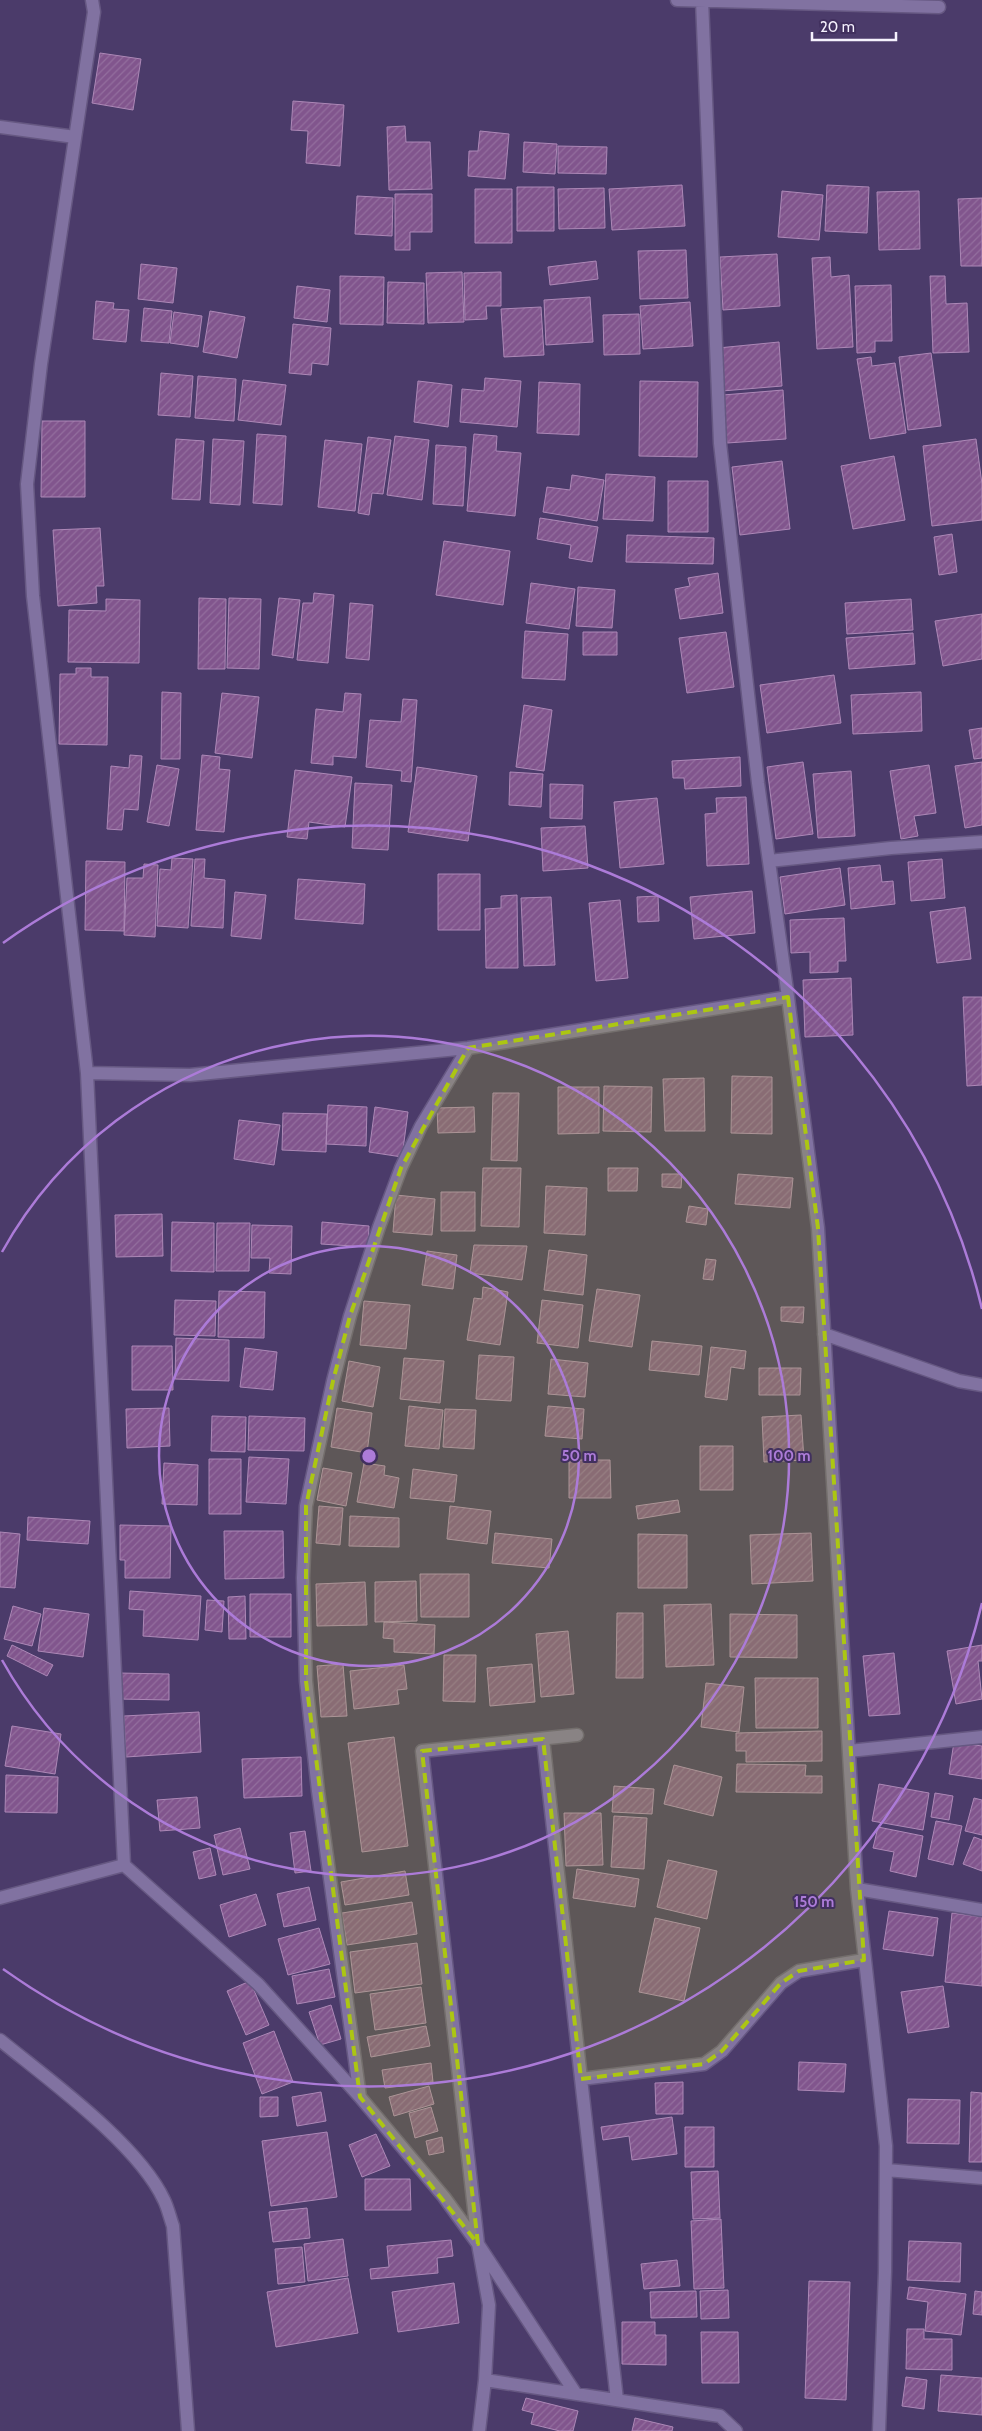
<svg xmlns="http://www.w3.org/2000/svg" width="982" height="2431" font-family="Cabin,sans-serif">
	<defs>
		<pattern id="building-hatch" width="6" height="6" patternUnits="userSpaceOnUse" patternTransform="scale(1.25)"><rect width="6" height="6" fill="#81558d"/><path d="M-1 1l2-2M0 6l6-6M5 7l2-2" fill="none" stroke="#936e9e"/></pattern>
	</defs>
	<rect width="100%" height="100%" fill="#4b3b6a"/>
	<path fill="url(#building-hatch)" stroke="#ad88b7" d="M100,53l41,6 -8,51 -41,-7z
		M293,101l51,4 -4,61 -34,-3 2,-32 -17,-1z
		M405,126l1,16h24l2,47 -43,1 -2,-63z
		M480,131l29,3 -4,45 -37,-3 1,-25h9z
		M524,142l33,2 -2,30 -32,-2z
		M558,146l49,1 -1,27 -48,-1z
		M682,185l3,41 -73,4 -3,-41z
		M827,185l42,2 -2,46 -42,-2z
		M517,187h37v44h-37z
		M604,188l1,40 -46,1 -1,-40z
		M475,189h37v54h-37z
		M782,191l41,4 -4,45 -41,-3z
		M919,191l1,58 -41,1 -2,-58z
		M395,194h37v38h-22v18h-15z
		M357,196l36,2 -1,38 -37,-2z
		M982,198v68h-21l-3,-67z
		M686,250l2,48 -48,1 -2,-48z
		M777,254l3,52 -57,4 -3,-53z
		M830,257l1,20 18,-2 4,72 -36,2 -5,-91z
		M596,261l2,18 -48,6 -2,-18z
		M141,264l36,4 -4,35 -35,-4z
		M462,272l2,50 -36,1 -2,-50z
		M501,272v34h-15l1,13 -22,1 -1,-47z
		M340,276l44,1 -1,48 -43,-1z
		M930,276h15l1,28 21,-1 2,49 -36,1z
		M388,282l36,1v41l-37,-1z
		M891,285l1,56h-17v11l-18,1 -2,-67z
		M297,286l33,4 -3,32 -33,-4z
		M590,297l3,45 -47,3 -2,-45z
		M96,301l18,2 -1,6 16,1 -3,32 -33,-3z
		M690,302l3,44 -50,3 -3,-43z
		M541,307l3,48 -40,2 -3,-48z
		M144,308l28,3 -3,32 -28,-2z
		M210,311l35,6 -8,41 -34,-6z
		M174,312l28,4 -4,31 -28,-4z
		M639,314l1,40 -36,1 -1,-40z
		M293,324l38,4 -3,37 -16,-2 -1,12 -22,-2z
		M779,342l3,44 -60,5 -4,-43z
		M931,353l10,73 -33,4 -9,-73z
		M871,357l1,9 23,-3 11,70 -36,6 -13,-80z
		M161,373l32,3 -3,41 -32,-2z
		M198,376l38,3 -2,42 -39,-3z
		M485,378l36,3 -4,46 -57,-5 2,-33 22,2z
		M243,380l43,5 -5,40 -43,-5z
		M418,381l34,4 -4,42 -34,-5z
		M640,381l58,1 -1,75 -58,-1z
		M539,382l41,2 -1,51 -42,-2z
		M783,390l3,49 -59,4 -4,-48z
		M42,421h43v76h-44z
		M257,434l29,2 -4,69 -29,-2z
		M474,434l23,2 -1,15 25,2 -6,63 -48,-5z
		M395,436l34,4 -7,60 -35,-5z
		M368,437l23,3 -8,54 -11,-1 -3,22 -11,-2z
		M176,439l28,2 -4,59 -28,-1z
		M213,439l31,2 -4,64 -30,-2z
		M976,439l6,45v36l-50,6 -9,-80z
		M325,440l37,4 -7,67 -37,-4z
		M436,445l30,2 -3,59 -30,-2z
		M894,456l11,64 -52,9 -12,-63z
		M782,461l8,68 -50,6 -8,-68z
		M606,474l49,3 -2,44 -50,-2z
		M572,475l32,5 -7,41 -54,-9 4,-25 23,3z
		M668,481h40v51h-40z
		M540,518l58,9 -6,35 -23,-4 2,-13 -34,-6z
		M100,528l4,58h-8l1,17 -39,3 -5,-76z
		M952,534l5,38 -18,3 -5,-38z
		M627,535l87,3 -1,26 -87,-2z
		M444,541l66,10 -7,54 -67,-10z
		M718,573l5,40 -43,6 -5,-30 15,-3 -2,-8z
		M531,583l44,6 -6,40 -43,-6z
		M578,587l37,3 -3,38 -36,-2z
		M314,593l20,2 -6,68 -31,-3 6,-57h10z
		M199,598l27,1 -1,70h-27z
		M229,598l32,1 -2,70 -32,-1z
		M279,598l21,2 -7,58 -21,-3z
		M106,599l34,1 -1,63 -71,-1 1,-52 37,1z
		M911,599l2,31 -66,4 -2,-31z
		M350,603l23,2 -4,55 -23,-2z
		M982,614v45l-39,7 -8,-45z
		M525,631l43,3 -3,46 -43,-2z
		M583,632h34v23h-34z
		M726,632l8,55 -47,6 -8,-55z
		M913,633l2,31 -66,5 -3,-31z
		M76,668h15v9h17l-1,68 -48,-1 1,-70h16z
		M834,675l7,48 -74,10 -7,-48z
		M162,692l19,1 -1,66h-19z
		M921,692l1,39 -69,3 -2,-39z
		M222,693l37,4 -7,61 -37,-5z
		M345,693l16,1 -5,64 -23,-2v9l-22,-2 5,-54 27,3z
		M403,699l14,1 -6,82 -10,-1 1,-10 -36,-4 4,-47 31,2z
		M524,705l28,5 -8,61 -28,-4z
		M982,728v30l-8,1 -5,-29z
		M130,755l12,1 -4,54 -14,-1 -2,21 -15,-1 4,-63 18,2z
		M202,755l18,2 -1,12 11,1 -6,62 -28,-2z
		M740,757l1,29 -56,3 -1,-11h-11l-1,-17z
		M803,762l10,72 -37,5 -9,-72z
		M982,762v63l-17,3 -10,-62z
		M157,765l22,4 -10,57 -22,-4z
		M929,765l7,48 -22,3 4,20 -17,3 -11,-68z
		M417,767l60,9 -9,65 -60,-9z
		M295,770l57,7 -7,50 -36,-5 -2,17 -20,-2z
		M851,771l4,65 -37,2 -5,-64z
		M510,772l33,2 -2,33 -32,-2z
		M355,783l37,2 -4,65 -36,-2z
		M550,784l33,1 -1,34 -32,-1z
		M746,797l3,67 -42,2 -2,-52 12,-1 -1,-15z
		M657,798l7,66 -44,4 -6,-66z
		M585,826l3,42 -45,3 -2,-43z
		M172,858l21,1 -5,69 -31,-2 3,-57 11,1z
		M195,859h10l-1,19 21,2 -2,48 -32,-2z
		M942,859l3,39 -34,3 -3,-39z
		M86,861l39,1 -1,69 -39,-1z
		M144,864l14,1 -3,72 -31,-2 3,-57h16z
		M880,865l2,17 11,-1 2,23 -44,5 -3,-41z
		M840,868l5,37 -60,9 -5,-37z
		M438,874h42v56h-42z
		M298,879l67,5 -2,40 -68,-5z
		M752,891l3,42 -61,6 -4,-42z
		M235,892l31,3 -5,44 -30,-3z
		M517,895l1,73h-32l-1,-59 16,-1v-12z
		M658,896l1,25 -21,1 -1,-25z
		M551,897l4,68 -31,1 -3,-68z
		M620,900l8,78 -32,3 -7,-78z
		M965,907l6,52 -34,4 -7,-51z
		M844,918l2,43h-8v11l-28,1v-21l-19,1 -1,-33z
		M851,978l2,57 -48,2 -2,-57z
		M963,997h19v88l-15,1z
		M732,1076l40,1v57l-41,-1z
		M704,1078l1,53h-40l-2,-52z
		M604,1086l48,1 -1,45 -48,-1z
		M558,1087h41v46l-41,1z
		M493,1093h26l-2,68 -26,-1z
		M328,1105l39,2 -1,39 -40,-2z
		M375,1107l33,5 -6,45 -33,-5z
		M474,1107l1,25 -37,1 -1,-25z
		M283,1113l44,1 -1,38 -44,-2z
		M239,1120l41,5 -6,40 -40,-6z
		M483,1168h38l-2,59 -38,-1z
		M608,1168h30l-1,23h-29z
		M662,1174h20l-1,14 -19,-1z
		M738,1174l55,4 -3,30 -55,-4z
		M546,1186l41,2 -2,47 -41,-2z
		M441,1192h34v39h-34z
		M396,1195l39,4 -3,36 -39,-3z
		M689,1206l19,3 -2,16 -20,-3z
		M162,1214l1,42 -47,1 -1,-42z
		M172,1222l42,1v49l-43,-1z
		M322,1222l47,4 -1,21 -47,-3z
		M217,1223h33l-1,48h-33z
		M252,1225l40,1 -1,48 -22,-1 1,-15h-19z
		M474,1245l53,1 -5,34 -52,-7z
		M549,1250l38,5 -4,40 -39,-5z
		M427,1251l30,4 -4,34 -31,-4z
		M706,1259l10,1 -3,20 -10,-1z
		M483,1287l25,5 -8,53 -33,-5 7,-42 8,1z
		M597,1289l43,6 -8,52 -43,-6z
		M219,1291l46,1 -1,46 -46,-1z
		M175,1300l41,1 -1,35 -41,-1z
		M542,1300l41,5 -5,43 -41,-5z
		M364,1301l46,4 -4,44 -46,-4z
		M781,1307h23l-1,16 -22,-2z
		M176,1338l53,2v41l-54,-2z
		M652,1341l50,5 -3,29 -50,-5z
		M132,1346h40l1,44h-41z
		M711,1347l35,4 -2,18 -13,-2 -4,33 -22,-3z
		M245,1348l32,4 -4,38 -33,-3z
		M479,1355l35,2 -3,44 -35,-2z
		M404,1358l40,3 -4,42 -40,-4z
		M551,1359l37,4 -3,34 -37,-3z
		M349,1361l31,6 -7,40 -31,-6z
		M759,1368h42l-1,27h-41z
		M409,1406l34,4 -4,39 -34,-3z
		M548,1406l36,3 -2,30 -37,-3z
		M169,1408l1,38 -43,2 -1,-39z
		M337,1408l35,5 -5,40 -36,-6z
		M445,1409l31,1 -2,39 -31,-2z
		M801,1415l3,45 -40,2 -2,-45z
		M212,1416l34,1 -1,35 -34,-1z
		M249,1416l56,2 -1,33 -56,-1z
		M700,1446h33v44h-33z
		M249,1457l40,2 -3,45 -40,-2z
		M209,1459h32v55h-32z
		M569,1460h41l1,38h-42z
		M164,1463l34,2 -1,40 -35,-1z
		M364,1463l21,3 -1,9 15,3 -5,30 -37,-6z
		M323,1468l29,5 -6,33 -29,-6z
		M413,1469l44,6 -3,27 -44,-4z
		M678,1500l2,12 -42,7 -2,-13z
		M319,1506l24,2 -3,37 -24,-2z
		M450,1506l41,5 -4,33 -40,-5z
		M350,1516l49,2v29l-50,-1z
		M28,1517l62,4 -2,23 -61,-4z
		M120,1525l51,1 -1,52h-45v-18h-5z
		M224,1531h59l1,47 -59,1z
		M0,1532l20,2 -5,54 -15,-1z
		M495,1533l57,6 -3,29 -57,-5z
		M811,1533l2,48 -61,3 -2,-49z
		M638,1534l49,1v53h-49z
		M420,1574h49v43h-48z
		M416,1581l1,40 -42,1v-40z
		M365,1582l2,43 -50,1 -1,-42z
		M130,1591l71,5 -3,44 -55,-4 1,-26 -15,-1z
		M250,1594h41v43h-41z
		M245,1596l1,43h-17l-1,-42z
		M207,1600l17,1 -2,31 -17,-2z
		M711,1604l3,61 -48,2 -2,-62z
		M13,1606l28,8 -9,32 -28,-7z
		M44,1608l45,6 -6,43 -45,-6z
		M617,1613h26v65h-27z
		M730,1614l67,1v43l-67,-1z
		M384,1622l51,3 -1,29 -40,-2v-13l-11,-1z
		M568,1631l6,63 -33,3 -5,-63z
		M12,1645l41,20 -6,11 -40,-20z
		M982,1645v16h-4l4,38 -26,5 -9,-53z
		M894,1653l6,61 -31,2 -6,-60z
		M444,1655h32l-1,47 -32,-1z
		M343,1664l4,52 -26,1 -4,-51z
		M532,1664l3,38 -45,4 -3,-38z
		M404,1665l3,24 -10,1 2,14 -45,5 -4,-38z
		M119,1673l50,1v26l-50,-1z
		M755,1678h63v50h-62z
		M706,1683l38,4 -5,45 -38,-5z
		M199,1712l2,40 -75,5 -2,-41z
		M12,1726l49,8 -6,40 -50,-8z
		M822,1731v30l-76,1v-11h-10v-18z
		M394,1737l14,109 -46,6 -14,-109z
		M954,1742l28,4v33l-33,-5z
		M301,1757l1,39 -58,2 -2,-39z
		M737,1764l69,1 -1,11h17v17l-86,-1z
		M674,1765l48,12 -9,39 -49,-12z
		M6,1775l52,2 -1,36 -52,-1z
		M879,1784l50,9 -6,37 -51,-9z
		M614,1786l40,3 -2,25 -40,-2z
		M935,1793l18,3 -4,24 -18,-3z
		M197,1797l3,31 -40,3 -3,-31z
		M974,1798l8,2v35l-17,-4z
		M564,1813h37l2,52 -37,1z
		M614,1816l33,2 -3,51 -33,-2z
		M936,1821l26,5 -9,39 -25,-6z
		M878,1827l45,9 -7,41 -26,-6 4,-19 -21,-4z
		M240,1828l10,41 -27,6 -9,-40z
		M305,1831l6,40 -16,2 -5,-40z
		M974,1837l8,3v31l-19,-7z
		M210,1848l6,27 -17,4 -6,-27z
		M668,1860l49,11 -10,48 -50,-12z
		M577,1869l62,10 -4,28 -62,-9z
		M405,1871l4,24 -64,10 -4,-23z
		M309,1887l7,33 -32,7 -7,-33z
		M256,1894l10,31 -37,12 -9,-32z
		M412,1902l5,32 -70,11 -5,-32z
		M889,1911l49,7 -5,38 -50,-7z
		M952,1913l30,4v69l-37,-4z
		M655,1918l45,10 -16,73 -45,-9z
		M319,1928l11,36 -42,11 -10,-36z
		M417,1943l5,41 -67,9 -5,-41z
		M329,1969l6,28 -38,7 -5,-28z
		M250,1981l19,44 -23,10 -19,-44z
		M943,1986l6,41 -41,6 -7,-41z
		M421,1987l5,36 -51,7 -5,-36z
		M331,2005l10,34 -21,6 -11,-33z
		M426,2026l4,20 -59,11 -4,-20z
		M274,2031l19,51 -31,12 -19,-51z
		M799,2062l47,2 -2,28 -46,-2z
		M431,2063l2,19 -48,6 -3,-18z
		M683,2082v32h-27l-1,-31z
		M429,2086l5,18 -40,12 -5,-19z
		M321,2092l5,29 -29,5 -5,-29z
		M971,2092l11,1v69h-13z
		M260,2097h18v19l-18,1z
		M908,2099l52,1 -1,44 -52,-1z
		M431,2107l7,24 -23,7 -6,-25z
		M672,2117l5,37 -45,6 -3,-24 -26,4 -2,-13z
		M685,2127h29v40h-29z
		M327,2132l10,65 -66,9 -9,-65z
		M376,2134l14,32 -28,11 -13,-32z
		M442,2137l2,15 -15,3 -3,-14z
		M718,2171l2,47 -27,1 -2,-47z
		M365,2179h45l1,31h-46z
		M307,2208l3,30 -37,4 -4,-30z
		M721,2219l3,69 -30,1 -3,-68z
		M343,2239l5,37 -40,5 -4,-37z
		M451,2240l2,16 -16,2 1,15 -67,6 -1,-10 19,-2 -2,-21z
		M909,2241l52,2 -1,39 -53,-2z
		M302,2247l3,35 -27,2 -3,-35z
		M677,2260l3,26 -36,3 -3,-25z
		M348,2278l10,55 -82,14 -9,-55z
		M809,2281l41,1 -4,118 -41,-2z
		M454,2283l5,40 -61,9 -6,-40z
		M909,2287l57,7 -5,41 -36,-4 3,-29 -21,-3z
		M728,2290l1,28 -28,1 -1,-28z
		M696,2291l1,26 -46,1 -1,-26z
		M975,2291l7,1v23l-9,-1z
		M622,2322h33v13h11v30l-44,-1z
		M907,2329h17v10h28v31l-46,-1z
		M701,2332h37l1,51h-37z
		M941,2375l41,3v37l-44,-4z
		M906,2377l21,3 -3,29 -22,-3z
		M526,2398l52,13 -5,20h-13l-29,-7 3,-11 -12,-3z
		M635,2418l38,9 -1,4h-40z"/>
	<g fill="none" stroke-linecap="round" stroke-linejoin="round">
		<g stroke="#665882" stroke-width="15">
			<path id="minor" d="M677,0l262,7
				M0,127l75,10
				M769,861l122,-13 91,-6
				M788,997l30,231 39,661 29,257 -1,126 -6,159
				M87,1073l-54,-477 -6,-112 14,-120 53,-352 -2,-12
				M824,1334l135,47 23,4
				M543,1739l74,661
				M849,1751l133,-14
				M124,1865l134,119 102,113 84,100 34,47 98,150
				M857,1889l125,21
				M0,1898l124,-33 -37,-792 103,2 278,-27 320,-51 -30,-214 -38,-340 -18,-443
				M0,2040c49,40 138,104 164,160 4,8 6,18 9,26l15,205
				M581,2079l123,-15 18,-13 59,-68 18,-12 65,-11
				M360,2097l-42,-306 -12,-110 -3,-103 3,-72 27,-125 17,-65 29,-89 22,-59 20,-42 47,-78
				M886,2170l96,8
				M485,2380l235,36 16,15
				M479,2431l6,-51 4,-75 -11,-61 -56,-493 155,-16"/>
		</g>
		<use href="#minor" stroke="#8172a1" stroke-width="12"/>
	</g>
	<path fill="#acc612" fill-opacity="0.2" stroke="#acc612" stroke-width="4" stroke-dasharray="10 6" stroke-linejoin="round" d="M788,997l30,231 46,732 -65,11 -18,12 -59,68 -18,13 -123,15 -38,-340 -121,12 56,493 -118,-147 -54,-416v-175l27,-125 17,-65 51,-148 67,-120z"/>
	<g fill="none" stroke="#ac7bd8" stroke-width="2.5">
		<circle cx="369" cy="1456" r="210"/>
		<path d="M2 1252A420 420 0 1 1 2 1660"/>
		<path d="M982 1603A630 630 0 0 1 3 1969M3 943A630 630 0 0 1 982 1309"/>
	</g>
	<circle cx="369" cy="1456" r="8" fill="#ac7bd8" stroke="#41305e" stroke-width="2.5"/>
	<g font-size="15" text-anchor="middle" font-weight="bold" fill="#ac7bd8" stroke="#41305e" stroke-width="4" stroke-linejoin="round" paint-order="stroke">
		<text x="579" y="1461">50 m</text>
		<text x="789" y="1461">100 m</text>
		<text x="814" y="1907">150 m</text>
	</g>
	<path d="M812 32v8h84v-8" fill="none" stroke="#f5f1fd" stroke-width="2.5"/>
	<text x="820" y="32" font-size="15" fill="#f5f1fd" stroke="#41305e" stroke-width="4" paint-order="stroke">20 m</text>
</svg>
